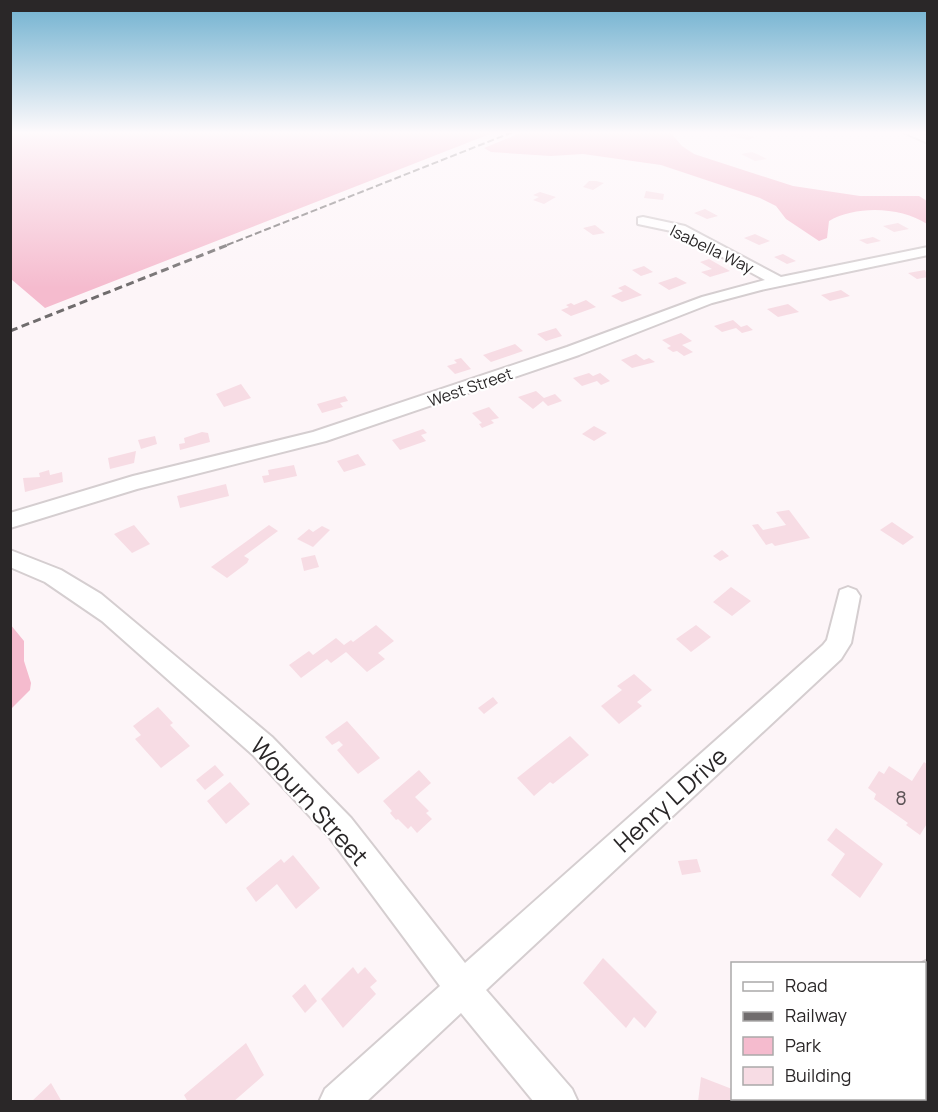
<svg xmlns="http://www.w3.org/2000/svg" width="938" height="1112" font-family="Manrope,sans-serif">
	<rect width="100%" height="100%" fill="#fdf5f8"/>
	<path fill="#f5bbce" d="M11,132h484l-450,176 -34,-29z
		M523,132h147l12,14 12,8 99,32 67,10h59l8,5v23c-26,-17 -70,-19 -98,-3l-2,17 -8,3 -33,-22 -10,-13 -16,-8 -99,-33 -78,-11 -32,2 -60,-4 -7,-4z
		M10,624l14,17v20l7,22 -1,7 -19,19z"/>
	<path fill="#f7dce4" d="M735,132l19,5 -5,3 -20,-4z
		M752,152l7,3 8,4 -12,2 -14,-7z
		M589,181h7l8,2 -11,7 -10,-3z
		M646,191l18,3 -1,6 -19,-2z
		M540,192l16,5 -12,7 -11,-4 6,-3 -6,-2z
		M705,209l13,7 -11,3 -13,-6z
		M898,223l11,6 -15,3 -11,-6z
		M595,225l10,8 -12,2 -10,-7z
		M755,234l15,7 -11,4 -15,-7z
		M873,237l8,4 -14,3 -8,-4z
		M783,254l13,7 -9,3 -13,-7z
		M709,259l21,12 -20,6 -9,-5 11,-3 -12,-7z
		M644,266l9,6 -12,4 -9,-6z
		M925,270l3,7 -11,2 -9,-6z
		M676,277l11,6 -18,7 -11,-7z
		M625,285l17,10 -20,7 -11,-6 12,-5 -5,-3z
		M841,290l9,6 -20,5 -9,-6z
		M586,300l10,7 -25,9 -10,-6 8,-3 -3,-2 5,-2 3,2z
		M788,304l11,8 -21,5 -11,-8z
		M733,320l8,7 6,-2 6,5 -11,3 -6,-5 -14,4 -8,-6z
		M556,328l6,8 -16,5 -9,-7z
		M681,333l11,8 -10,4 11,7 -9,4 -7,-5 -4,1 -6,-4 4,-2 -9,-6z
		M515,344l8,7 -32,11 -8,-7z
		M636,354l8,6 5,-2 6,4 -23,6 -11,-8z
		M461,358l10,11 -16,5 -8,-8 10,-3 -3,-3z
		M589,373l4,3 7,-3 10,8 -9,4 -4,-4 -15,5 -9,-8z
		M241,384l10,14 -27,9 -8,-13z
		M536,391l8,7 11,-4 7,7 -14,5 -5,-5 -10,8 -15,-12z
		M345,396l3,5 -8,2 3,4 -21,6 -5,-9z
		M489,407l10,11 -8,2 3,3 -12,5 -3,-4 3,-1 -10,-10z
		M594,426l13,7 -13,8 -12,-7z
		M423,429l4,4 -6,2 5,6 -26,9 -8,-10z
		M202,432l6,1 2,9 -30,8 -1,-6 6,-1 -1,-5z
		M155,436l2,8 -16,5 -3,-9z
		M136,451l-2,12 -24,6 -2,-11z
		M358,454l8,11 -22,7 -7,-11z
		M294,465l3,11 -33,7 -2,-7 7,-1 -1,-5z
		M49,470l1,5 12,-3 1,10 -38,10 -2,-14 17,-1 -1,-4z
		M226,484l3,12 -49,12 -3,-12z
		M789,510l21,28 -35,8 -3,-3 -6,2 -14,-20 6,-1 5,6 23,-5 -10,-13z
		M892,522l22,15 -11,8 -23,-15z
		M134,525l16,19 -18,9 -18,-19z
		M269,525l9,6 -34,25 5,3 -2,4 -20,15 -16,-11z
		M322,526l8,4 -17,17 -16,-8 12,-10 4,3z
		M722,550l7,6 -9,5 -7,-5z
		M315,555l4,12 -15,4 -3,-13z
		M731,587l20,14 -19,15 -19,-14z
		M376,625l18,16 -16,12 7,6 -18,13 -21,-20 -15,11 -4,-4 -26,19 -12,-13 20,-14 4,4 23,-17 8,7 7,-5 2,2z
		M696,625l15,12 -20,15 -15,-13z
		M634,674l18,16 -15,12 5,4 -23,18 -18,-18 21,-16 -5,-4z
		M493,697l5,6 -14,11 -6,-6z
		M158,707l15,16 -3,2 20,21 -29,22 -26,-29 6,-4 -8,-9z
		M347,721l33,37 -22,16 -21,-24 6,-5 -4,-4 -7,4 -7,-8z
		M570,736l19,19 -36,29 -3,-2 -16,14 -17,-18z
		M924,762l4,3v57l-8,13 -14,-10 2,-2 -34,-24 2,-5 -8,-6 11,-17 5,3 5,-8 23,15z
		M215,765l9,10 -19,15 -9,-10z
		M419,770l12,13 -16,14 14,14 -3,2 6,6 -15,14 -6,-7 -3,3 -10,-10 -2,1 -6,-7 2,-2 -9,-10z
		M230,782l20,22 -24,20 -19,-23z
		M836,828l47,36 -23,34 -29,-23 14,-21 -18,-14z
		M293,855l27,33 -24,21 -19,-25 -21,18 -10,-14 35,-29 3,4z
		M697,859l4,13 -19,3 -4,-14z
		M603,958l54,54 -12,16 -11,-11 -8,11 -43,-45z
		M353,967l5,7 7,-7 12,14 -7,6 6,7 -33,34 -22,-29z
		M305,984l12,17 -12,12 -13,-17z
		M246,1043l18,32 -31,27h-45l-4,-7z
		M701,1077l31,12v9h24l7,4h-65z
		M51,1083l11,19h-31z"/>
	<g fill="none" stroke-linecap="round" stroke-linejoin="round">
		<g stroke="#d5ced0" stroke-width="4">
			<path id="minor" d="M903,132h16l9,4v7z
				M643,217l42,9 96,51 147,-30v8l-167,35 -49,13 -133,52 -253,86 -189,48 -127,39v-15l123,-37 180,-44 254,-85 135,-50 63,-17 -89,-48 -38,-8v-6z
				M10,550l51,20 40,24 171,143 79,81 114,145 358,-318 4,-5 13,-50 8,-3 8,3 4,6 -9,47 -10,16 -355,331 86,99 6,13h-44l-73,-89 -95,89h-47l6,-13 115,-103 -110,-148 -77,-83 -151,-134 -57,-39 -35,-15z
				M928,960v39l-4,1v-36h-4z
				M857,1098h38l-1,4h-38z"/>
		</g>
		<use href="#minor" fill="#fff" fill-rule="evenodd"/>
		<path stroke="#706c6d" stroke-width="2" stroke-dasharray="7 3" stroke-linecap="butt" d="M227,245l286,-113"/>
		<path stroke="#706c6d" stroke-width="3" stroke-dasharray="8 4.5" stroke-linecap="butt" d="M10,331l220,-87"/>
	</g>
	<linearGradient id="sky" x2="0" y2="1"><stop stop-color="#6eb0cf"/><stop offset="0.46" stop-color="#fefafc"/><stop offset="1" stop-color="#fefafc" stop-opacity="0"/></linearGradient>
	<rect width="938" height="288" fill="url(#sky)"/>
	<g text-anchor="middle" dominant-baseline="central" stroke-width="4.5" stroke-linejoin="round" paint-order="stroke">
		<g font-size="16" fill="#2a2728" stroke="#fff">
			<text transform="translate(712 249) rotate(26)">Isabella Way</text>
			<text transform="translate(470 387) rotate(-19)">West Street</text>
		</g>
		<g font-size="20" fill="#5d5457">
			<text x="901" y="797">8</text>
		</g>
		<g font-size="24" fill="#2a2728" stroke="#fff">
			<text transform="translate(670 799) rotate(-42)">Henry L Drive</text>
			<text transform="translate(310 801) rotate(48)">Woburn Street</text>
		</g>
	</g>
	<rect width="938" height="1112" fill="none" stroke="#2a2728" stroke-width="24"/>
	<rect x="731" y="962" width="195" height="138" fill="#ffffff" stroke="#aaa9a9" stroke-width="1.5"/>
	<rect x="743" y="982" width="30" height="9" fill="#ffffff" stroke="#aaa9a9" stroke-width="1.5"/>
	<text x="785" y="992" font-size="18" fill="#2a2728">Road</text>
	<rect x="743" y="1012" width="30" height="9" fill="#706c6d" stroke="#aaa9a9" stroke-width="1.5"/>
	<text x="785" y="1022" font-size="18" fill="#2a2728">Railway</text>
	<rect x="743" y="1037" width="30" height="18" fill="#f5bbce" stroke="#aaa9a9" stroke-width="1.5"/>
	<text x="785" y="1052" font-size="18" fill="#2a2728">Park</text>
	<rect x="743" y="1067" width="30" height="18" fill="#f7dce4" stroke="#aaa9a9" stroke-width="1.5"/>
	<text x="785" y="1082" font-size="18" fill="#2a2728">Building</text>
</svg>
